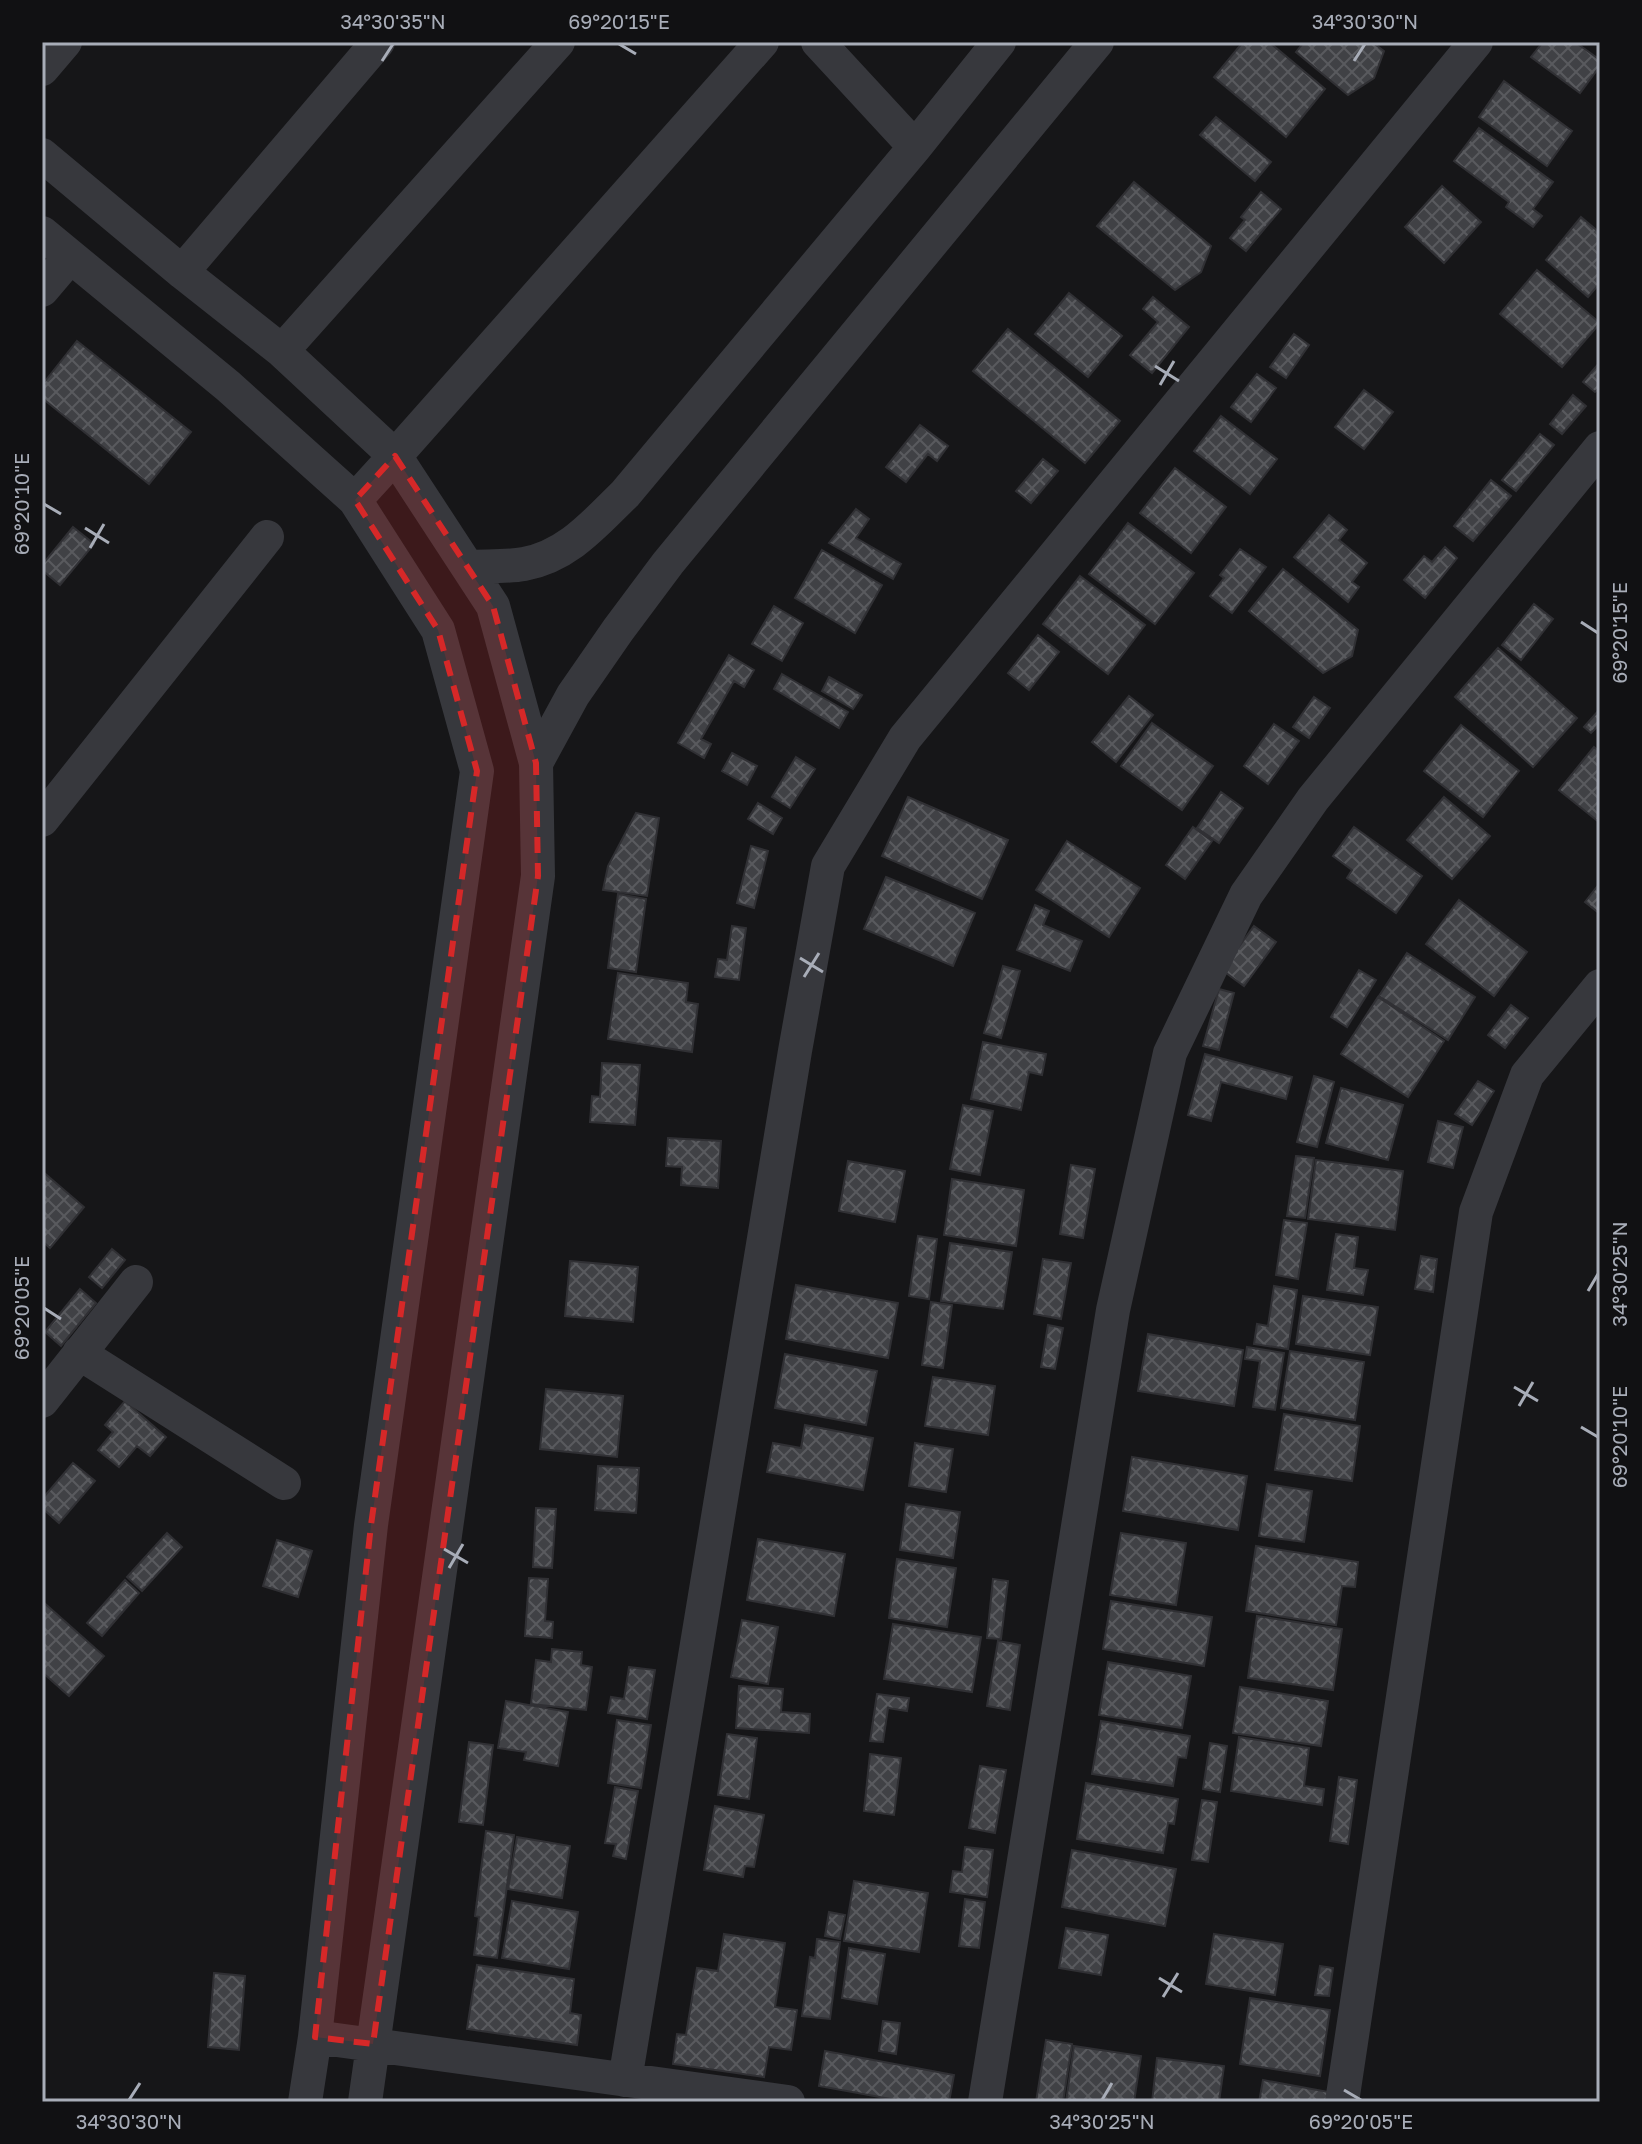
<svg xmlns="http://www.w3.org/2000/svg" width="1642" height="2144" font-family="'Golos Text',sans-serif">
	<defs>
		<pattern id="building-cross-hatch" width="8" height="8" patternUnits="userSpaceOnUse" patternTransform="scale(2)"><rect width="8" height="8" fill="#404145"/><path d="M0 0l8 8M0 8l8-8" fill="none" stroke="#595a5e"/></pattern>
	</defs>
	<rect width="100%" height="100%" fill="#161618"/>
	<path fill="url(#building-cross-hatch)" stroke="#303034" stroke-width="2" d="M1243,42h26l56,47 -39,48 -72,-60z
		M1304,42h68l12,9 -10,27 -26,17 -52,-43z
		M1543,42h32l25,18v6l-20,27 -49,-36z
		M1504,81l68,50 -25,35 -68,-49z
		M1216,117l55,45 -16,19 -55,-46z
		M1479,128l74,54 -20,27 9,7 -9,11 -27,-20 3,-5 -55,-41z
		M1134,182l77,64 -10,26 -26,18 -78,-64z
		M1442,186l39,36 -37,41 -39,-36z
		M1261,192l20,17 -35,42 -16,-13 15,-18 -4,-3z
		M1581,217l19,16v50l-12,14 -42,-37z
		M1537,270l63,53 -38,44 -62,-53z
		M1069,293l53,43 -34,41 -53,-43z
		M1153,297l36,30 -37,46 -22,-18 28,-33 -15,-13z
		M1008,329l112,92 -35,42 -112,-92z
		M1294,334l15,11 -23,33 -16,-11z
		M77,341l114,91 -42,52 -107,-86v-13z
		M1600,362v25l-5,5 -12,-10z
		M1257,374l19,14 -25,34 -20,-15z
		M1364,390l29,22 -29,37 -29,-22z
		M1573,395l13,11 -24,28 -12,-10z
		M1221,416l56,43 -27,35 -56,-43z
		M920,425l28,21 -11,15 -9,-7 -22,28 -20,-15z
		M1540,434l14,11 -38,46 -14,-11z
		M1043,459l15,12 -27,32 -15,-12z
		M1175,468l51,39 -35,46 -51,-40z
		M1491,480l20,16 -38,45 -19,-15z
		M856,509l13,10 -13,19 45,26 -8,15 -64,-36z
		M1329,515l18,15 -8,10 28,23 -15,19 7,5 -11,15 -54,-45z
		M1128,523l66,50 -39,51 -66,-50z
		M73,527l21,17 -34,41 -18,-15v-5z
		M1445,547l12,11 -32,40 -21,-18 20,-24 8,6z
		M1240,549l26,18 -34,46 -22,-17 14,-18 -4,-3z
		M822,550l60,35 -27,48 -60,-35z
		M1283,569l75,61 -6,26 -29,17 -74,-62z
		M1080,576l65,49 -37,49 -65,-50z
		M1534,604l19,15 -32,41 -19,-15z
		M774,606l29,17 -21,38 -30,-17z
		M1038,635l21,17 -30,38 -21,-17z
		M1498,648l79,70 -44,49 -78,-70z
		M729,655l25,15 -10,17 -10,-6 -33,58 10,5 -7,14 -26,-15z
		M782,674l66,38 -9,16 -65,-39z
		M829,677l33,18 -9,14 -31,-18z
		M1129,696l24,19 -37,47 -24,-20z
		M1314,697l16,11 -21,30 -16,-11z
		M1600,709v15l-9,9 -7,-6z
		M1152,723l61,43 -31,44 -61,-44z
		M1274,724l25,17 -31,43 -24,-18z
		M1461,725l58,46 -36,46 -59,-46z
		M1594,747l6,5v71l-41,-33z
		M732,753l25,13 -10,19 -25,-14z
		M796,757l19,12 -25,39 -18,-11z
		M1221,792l22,16 -24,35 -22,-15z
		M908,797l100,43 -26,59 -100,-43z
		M1444,797l46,39 -38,43 -45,-39z
		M758,803l24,15 -9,16 -25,-15z
		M636,813l23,5 -12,78 -44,-6 5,-24z
		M1193,827l19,14 -27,38 -19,-14z
		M1354,827l68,49 -26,37 -49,-35 5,-8 -19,-14z
		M1067,841l73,47 -31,49 -73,-47z
		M751,846l17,5 -14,57 -17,-5z
		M886,877l89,36 -22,53 -89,-37z
		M1600,883v31l-15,-12z
		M618,894l28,5 -10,73 -28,-4z
		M1459,900l68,52 -33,44 -68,-52z
		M1035,905l14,6 -6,14 39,16 -12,30 -53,-21z
		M732,926l14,2 -7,52 -24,-3 3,-18 9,1z
		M1254,926l22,16 -32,44 -22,-16z
		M1407,953l68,44 -27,43 -69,-44z
		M1003,966l17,5 -19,67 -17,-5z
		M1359,970l17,10 -29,47 -16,-10z
		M618,973l70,10 -2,19 12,2 -6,48 -84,-13z
		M1219,989l15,4 -15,57 -16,-4z
		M1378,997l66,44 -36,56 -67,-43z
		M1511,1005l17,13 -23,30 -17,-13z
		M983,1042l63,12 -4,21 -13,-3 -8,38 -50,-11z
		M1205,1054l87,23 -6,22 -65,-17 -10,39 -23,-6z
		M602,1063l38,2 -5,60 -45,-3 2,-26 8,1z
		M1314,1076l20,6 -17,65 -20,-5z
		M1478,1081l16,10 -22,34 -17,-11z
		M1341,1088l62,17 -15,55 -62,-17z
		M963,1105l30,6 -13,64 -30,-6z
		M1438,1121l25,6 -10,41 -25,-6z
		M668,1138l53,3 -3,47 -37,-3 1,-18 -16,-1z
		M1296,1156l18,2 -9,60 -18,-2z
		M1316,1160l87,11 -8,59 -87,-11z
		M848,1161l57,10 -10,51 -56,-11z
		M1071,1165l24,4 -12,69 -23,-4z
		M42,1171l42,36 -34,41 -8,-7z
		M952,1179l72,11 -8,56 -72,-11z
		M1284,1220l23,3 -9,56 -22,-4z
		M1336,1234l22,3 -4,31 14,2 -5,25 -36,-5z
		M918,1236l19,3 -8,60 -20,-3z
		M950,1243l62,9 -9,57 -62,-8z
		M112,1249l13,11 -23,28 -13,-11z
		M1421,1256l16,3 -4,33 -18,-3z
		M1043,1259l28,4 -10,56 -27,-5z
		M570,1261l68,6 -5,55 -68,-6z
		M796,1285l102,18 -10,55 -102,-19z
		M1274,1286l23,4 -9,59 -34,-5 3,-20 11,2z
		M80,1289l16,14 -35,43 -16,-14z
		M1303,1296l75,11 -8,48 -74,-11z
		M931,1302l21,3 -9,63 -21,-3z
		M1048,1325l15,3 -8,41 -14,-2z
		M1148,1334l95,16 -9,56 -96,-15z
		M1247,1347l37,6 -9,57 -22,-3 7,-46 -15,-2z
		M1290,1351l74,11 -9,58 -74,-12z
		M785,1354l92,17 -11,54 -91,-17z
		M933,1377l62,9 -7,49 -63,-9z
		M546,1389l77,7 -6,61 -77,-8z
		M125,1401l41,36 -16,19 -13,-10 -18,21 -21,-17 15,-18 -8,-7z
		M1284,1414l76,12 -8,55 -77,-11z
		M805,1425l68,13 -10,52 -96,-18 6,-29 28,5z
		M915,1443l38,6 -7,43 -37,-6z
		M1132,1457l115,19 -9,54 -115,-19z
		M73,1463l22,18 -36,42 -17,-15v-9z
		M598,1466l41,2 -3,45 -41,-3z
		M1267,1484l45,7 -8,51 -45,-6z
		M906,1504l54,8 -7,46 -53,-8z
		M536,1508l20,1 -4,59 -19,-1z
		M167,1533l15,14 -40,44 -15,-14z
		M1121,1533l65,10 -10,62 -66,-10z
		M758,1539l87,15 -11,62 -87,-16z
		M277,1540l35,11 -14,46 -35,-11z
		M1256,1546l102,16 -3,25 -13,-1 -6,39 -90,-14z
		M897,1559l59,9 -9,59 -58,-9z
		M529,1578l19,1 -3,42 8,1 -1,16 -27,-2z
		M993,1579l15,2 -7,58 -14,-1z
		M125,1580l14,13 -37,43 -15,-13z
		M42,1601l62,55 -35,40 -27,-24z
		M1111,1601l101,16 -8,49 -101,-17z
		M1257,1616l85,13 -9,61 -85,-12z
		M742,1620l36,7 -10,57 -37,-7z
		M893,1624l88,13 -9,55 -88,-13z
		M998,1641l22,4 -10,65 -23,-4z
		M552,1649l30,3 -1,13 11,2 -6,43 -55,-6 5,-44 15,2z
		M1108,1662l83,14 -9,52 -83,-13z
		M629,1667l26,3 -8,49 -39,-6 3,-16 13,2z
		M739,1686l44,3 -2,23 29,2 -1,19 -73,-5z
		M1240,1687l88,14 -7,45 -88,-13z
		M877,1694l32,4 -2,13 -19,-3 -5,34 -13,-1z
		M506,1701l62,11 -10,54 -34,-6 2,-8 -28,-4z
		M617,1720l34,5 -10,63 -33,-5z
		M1101,1721l89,15 -4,22 -8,-1 -5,29 -81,-12z
		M727,1734l30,4 -8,61 -31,-4z
		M1239,1737l70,11 -5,38 20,3 -2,16 -91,-14z
		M469,1742l24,3 -10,80 -24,-3z
		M1210,1743l17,3 -7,46 -17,-3z
		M870,1754l31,4 -7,57 -30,-4z
		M980,1766l26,4 -11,63 -26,-5z
		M1339,1777l18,3 -9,64 -18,-3z
		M1086,1783l92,16 -4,25 -6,-1 -5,30 -86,-14z
		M615,1787l23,4 -12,68 -13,-3 3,-12 -11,-1z
		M1202,1800l15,2 -9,60 -16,-2z
		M715,1806l49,9 -10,52 -9,-1 -2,11 -39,-7z
		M486,1831l28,4 -17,123 -23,-3 5,-38 -4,-1z
		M517,1837l53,9 -8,52 -54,-9z
		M965,1847l28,3 -6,47 -37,-5 3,-21 9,1z
		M1072,1850l104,19 -11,57 -103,-19z
		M854,1881l74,12 -9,59 -75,-11z
		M965,1899l20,3 -6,46 -20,-2z
		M512,1901l66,11 -9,57 -67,-11z
		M829,1912l16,3 -5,24 -15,-3z
		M1066,1928l42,7 -7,40 -42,-7z
		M724,1934l61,9 -10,64 22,3 -6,40 -22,-3 -5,30 -91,-13 4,-30 9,1 11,-67 21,3z
		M1214,1934l69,10 -8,51 -69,-11z
		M817,1939l23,3 -10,77 -28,-3 8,-59 5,1z
		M849,1948l36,6 -8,50 -35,-6z
		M477,1965l97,14 -4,34 11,2 -4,30 -110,-16z
		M1320,1966l13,2 -4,28 -14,-1z
		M214,1973l31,3 -6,74 -31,-3z
		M1250,1998l80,12 -10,66 -80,-12z
		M883,2021l17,2 -4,31 -17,-3z
		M1046,2040l26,4 -9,58h-27z
		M1074,2046l67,10 -7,46h-68z
		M825,2051l129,24 -5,27h-42l-88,-16z
		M1157,2058l67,8 -5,36h-67z
		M1263,2080l71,13 -1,9h-74z"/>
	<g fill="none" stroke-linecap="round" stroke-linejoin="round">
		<path stroke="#37383d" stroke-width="34" d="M818,42l97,105
			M42,69l23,-27
			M42,155l140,117 100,79 113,105 98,150 43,157 2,113 -173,1226
			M42,233l186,153 127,114 83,130 39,141 -106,754 -56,512 -10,65
			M182,272l196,-230
			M42,290l28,-33
			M282,351l276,-309
			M355,500l40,-44 367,-414
			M468,567c19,-1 39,0 56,-3 44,-8 71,-41 101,-70l290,-347 84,-105
			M536,763l37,-68 45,-65 50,-67 429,-521
			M42,820l225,-283
			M79,1353l205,130
			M42,1401l94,-119
			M315,2037l473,65
			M625,2080l170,-1029 33,-185 77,-128 571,-696
			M985,2102l128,-792 57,-257 76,-158 67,-96 287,-351
			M1342,2102l134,-890 51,-137 73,-89"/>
	</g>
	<path fill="#d62828" fill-opacity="0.2" stroke="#d62828" stroke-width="6" stroke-dasharray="16 10" stroke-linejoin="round" d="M395,456l98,150 43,157 2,113 -165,1168 -58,-7 56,-512 106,-754 -39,-141 -83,-130z"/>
	<path fill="none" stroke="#a8adb8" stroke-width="3" d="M619,44l17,10M382,61l11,-17M1354,61l11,-17M1155,366l24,15M1160,385l14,-24M44,504l17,10M85,528l24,15M90,548l14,-24M1581,622l17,11M800,958l23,14M804,977l15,-24M1588,1291l10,-17M44,1308l17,11M1514,1387l24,14M1519,1406l14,-24M1581,1427l17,10M444,1549l24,14M449,1568l14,-24M1159,1978l23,14M1163,1997l15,-24M1344,2090l17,10M129,2100l11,-17M1102,2100l10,-17"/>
	<rect width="1642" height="2144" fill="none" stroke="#111113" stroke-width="88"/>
	<rect x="44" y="44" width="1554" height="2056" fill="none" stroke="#a8adb8" stroke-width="3"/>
	<g font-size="20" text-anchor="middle" fill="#a8adb8">
		<text x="393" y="29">34°30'35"N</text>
		<text x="619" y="29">69°20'15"E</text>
		<text x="1365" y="29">34°30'30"N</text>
		<text transform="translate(22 504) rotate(-90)" y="7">69°20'10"E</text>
		<text transform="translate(1620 633) rotate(-90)" y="7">69°20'15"E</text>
		<text transform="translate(1620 1274) rotate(-90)" y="7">34°30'25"N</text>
		<text transform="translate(22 1308) rotate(-90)" y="7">69°20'05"E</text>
		<text transform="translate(1620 1437) rotate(-90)" y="7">69°20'10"E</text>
		<text x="129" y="2129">34°30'30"N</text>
		<text x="1102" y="2129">34°30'25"N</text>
		<text x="1361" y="2129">69°20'05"E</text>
	</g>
</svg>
